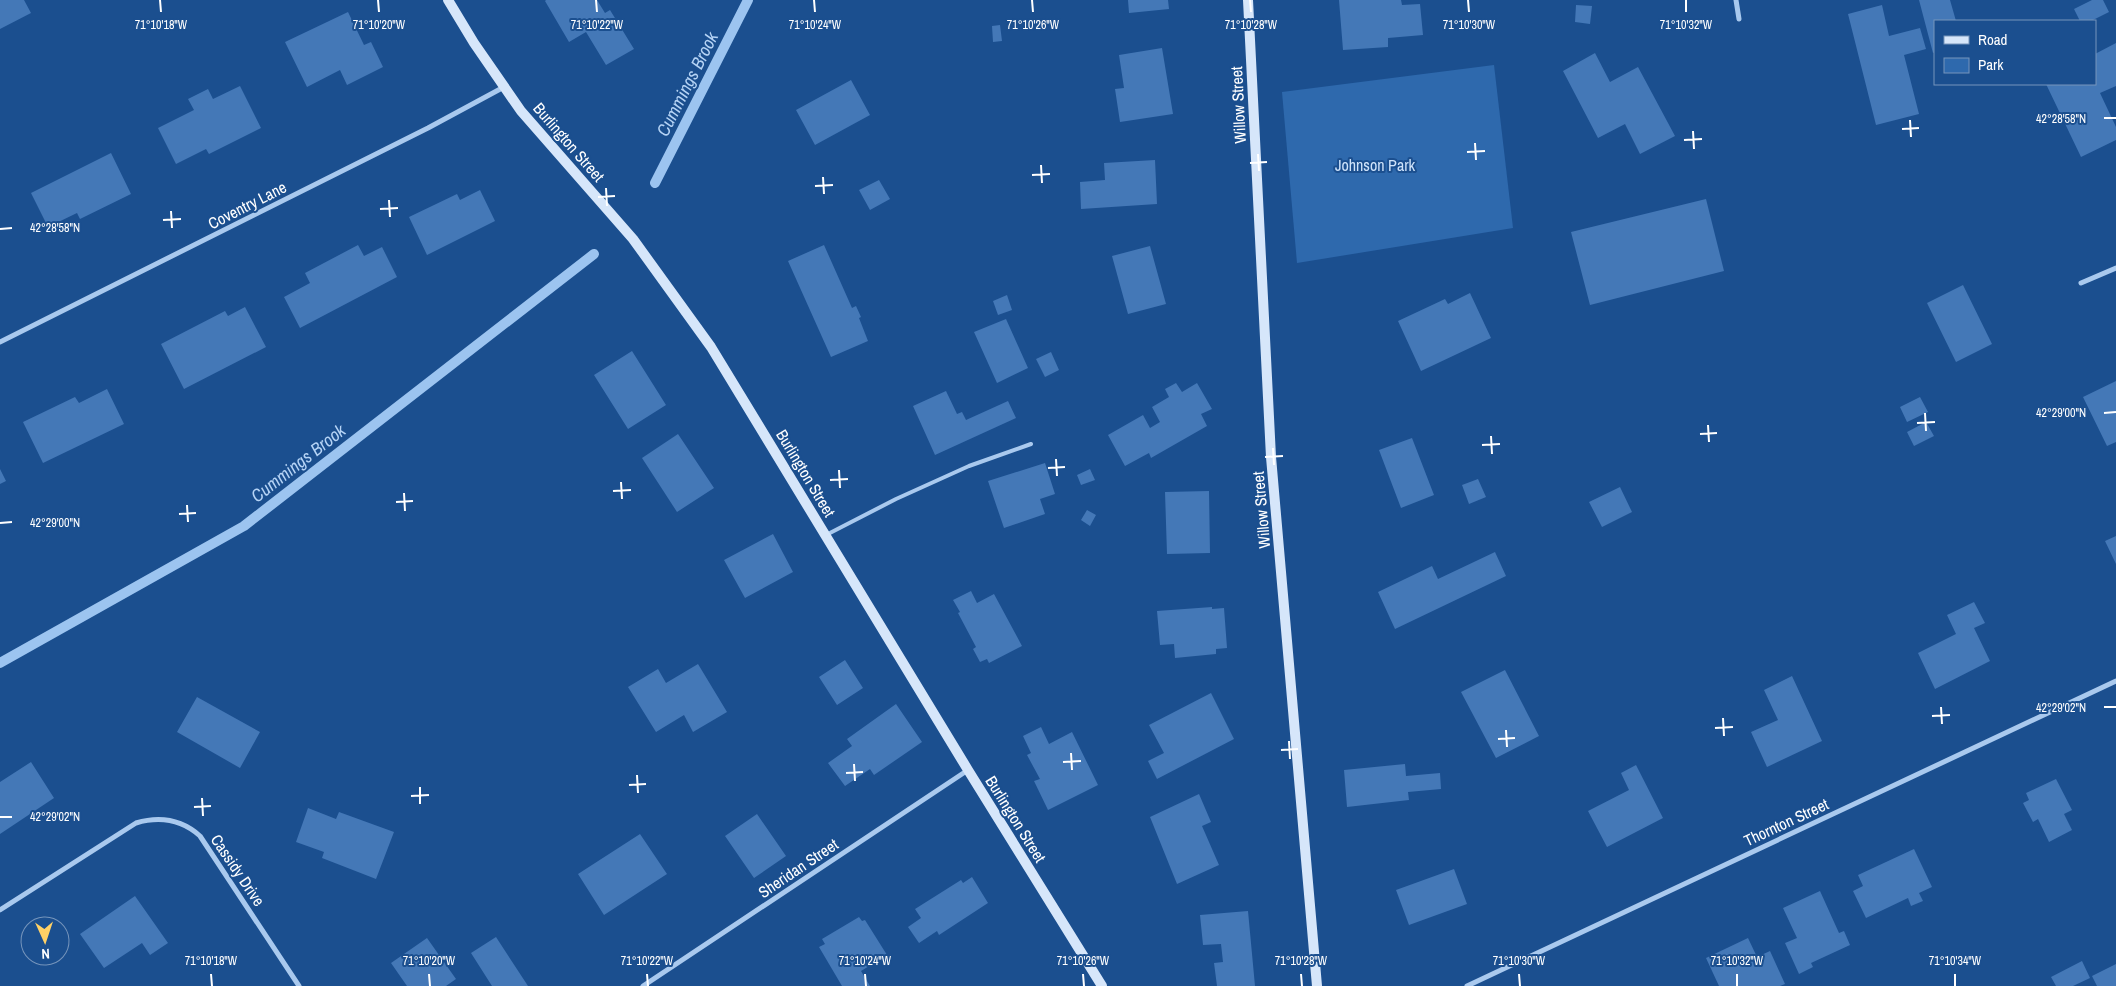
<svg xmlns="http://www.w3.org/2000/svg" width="2116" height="986" font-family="'Archivo Narrow',sans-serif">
	<rect width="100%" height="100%" fill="#1b4f8f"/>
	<path fill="#2e69ad" d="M1494,65l19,163 -216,35 -15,-171z"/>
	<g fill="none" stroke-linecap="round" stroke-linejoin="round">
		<path stroke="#9cc4f0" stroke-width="10" d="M655,183l93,-183
			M0,663l244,-137 350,-272"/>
	</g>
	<path fill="#4478b7" d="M0,0h24l7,13 -31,16z
		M546,0h51l8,13 5,-3 24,39 -28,16 -20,-33 -17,10 -24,-41z
		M1128,0h40l1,9 -40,4z
		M1339,0h62l1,5 18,-1 3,31 -35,3v9l-45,3z
		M1919,0h31l6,21h-21v31l-2,1z
		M2092,0h11l6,12 -18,9h-11l-6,-12z
		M1576,5l16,1 -2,18 -15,-2z
		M1882,5l7,31 31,-8 6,21 -22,6 15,59 -43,11 -28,-111z
		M348,12l16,33 7,-3 12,25 -36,18 -7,-15 -33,17 -22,-45z
		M1000,25l2,16 -9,1 -1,-16z
		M2116,43v43l-16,7 16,34v13l-35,17 -35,-73h49v-30z
		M1162,48l11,66 -53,8 -5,-33 9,-1 -5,-33z
		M1595,53l15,29 28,-15 37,69 -35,18 -15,-30 -27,14 -35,-67z
		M851,80l19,35 -55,30 -19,-35z
		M240,86l21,42 -52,26 -3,-5 -30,15 -18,-36 36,-18 -6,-11 20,-10 5,10z
		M111,153l20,41 -51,25 -3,-6 -29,14 -17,-34z
		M1155,160l2,44 -76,5 -1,-27 25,-2 -1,-17z
		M879,180l11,19 -20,11 -11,-20z
		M480,190l15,31 -68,34 -18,-38 48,-23 3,6z
		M1706,199l18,72 -134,34 -19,-73z
		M358,245l6,11 18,-9 15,30 -97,51 -16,-31 26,-14 -5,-10z
		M824,245l28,63 4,-2 5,11 -2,1 9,23 -37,16 -43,-96z
		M1150,246l16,58 -38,10 -16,-58z
		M1963,285l29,59 -36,18 -29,-59z
		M1470,293l21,45 -70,33 -23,-50 47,-22 3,5z
		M1007,295l5,15 -14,5 -5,-14z
		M245,307l21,40 -82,42 -23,-45 64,-33 3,5z
		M1006,319l22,49 -31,15 -23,-51z
		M632,351l34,54 -38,24 -34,-54z
		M1051,352l8,18 -14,7 -9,-18z
		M2116,381v61l-9,4 -24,-49z
		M1176,383l6,9 15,-9 15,26 -11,5 6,12 -56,32 -2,-5 -24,13 -17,-31 35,-20 7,13 10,-6 -8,-15 17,-10 -4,-8z
		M107,389l17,35 -81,39 -20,-41 52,-25 4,6z
		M946,391l11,23 5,-2 4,8 42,-19 8,17 -81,37 -22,-49z
		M1920,397l8,15 -21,10 -7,-15z
		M1926,422l8,14 -20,10 -7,-14z
		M678,434l36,54 -37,24 -35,-54z
		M1412,438l22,57 -33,13 -22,-58z
		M1045,463l10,31 -15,5 5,15 -41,14 -16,-47z
		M0,469l6,12 -6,3z
		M1090,469l5,11 -14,5 -4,-10z
		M1478,479l8,18 -17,7 -7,-19z
		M1620,487l12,25 -30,15 -13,-25z
		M1209,491l1,62 -43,1 -2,-62z
		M1087,510l9,5 -6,11 -9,-6z
		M773,534l20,38 -48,26 -21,-38z
		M2116,536v28l-11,-23z
		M1495,552l11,24 -111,53 -17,-37 54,-26 6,13z
		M971,591l6,12 17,-9 28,52 -33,17 -2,-4 -7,3 -7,-13 3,-2 -18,-34 2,-1 -7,-12z
		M1974,602l11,21 -11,5 16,33 -55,28 -17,-36 38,-19 -9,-19z
		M1212,607v2l12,-1 3,40 -11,1v5l-41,4 -1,-14 -14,1 -3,-34z
		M845,660l18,28 -26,17 -18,-28z
		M698,664l29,48 -34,20 -9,-17 -28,17 -28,-45 30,-18 8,14z
		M1505,670l34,66 -43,22 -35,-66z
		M1792,676l30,65 -55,26 -16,-35 27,-12 -14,-30z
		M1211,693l23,46 -77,40 -9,-18 16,-8 -15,-28z
		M197,697l63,35 -20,36 -63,-36z
		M896,704l26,38 -48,33 -4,-6 -25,17 -17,-23 24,-17 -5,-7z
		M1041,727l8,17 23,-12 26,53 -50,25 -14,-29 6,-2 -13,-24 4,-2 -8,-17z
		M31,762l23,36 -54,36v-52z
		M1405,764l1,12 34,-3 1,16 -33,3 1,8 -62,7 -3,-37z
		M1636,765l27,53 -56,29 -19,-36 41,-21 -8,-17z
		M2056,779l16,31 -8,4 8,16 -23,12 -11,-23 -5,3 -10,-19 6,-3 -3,-7z
		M1199,794l12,28 -9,4 17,39 -42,19 -27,-67z
		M308,808l28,11 3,-7 55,20 -18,47 -54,-21 2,-6 -28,-10z
		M757,814l29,42 -32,22 -29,-42z
		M640,834l27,40 -63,41 -26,-41z
		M1914,849l18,38 -13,6 4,8 -12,5 -3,-8 -42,20 -13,-27 10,-5 -5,-11z
		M1454,869l13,35 -58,21 -13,-35z
		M972,877l16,26 -49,32 -2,-4 -18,12 -11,-16 13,-9 -6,-9 46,-29 2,3z
		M1820,891l19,42 5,-2 6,14 -39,18 2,4 -14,7 -14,-31 12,-5 -14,-30z
		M135,896l33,47 -18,12 -8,-12 -38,25 -24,-34z
		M1248,911l7,75h-38l-3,-23 9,-1 -2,-18 -18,1 -3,-30z
		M859,917l3,4 3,-1 22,35 -26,16 9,15h-28l-23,-39 6,-3 -3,-5z
		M496,937l32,49h-36l-21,-33z
		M427,938l29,41 -10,7h-39l-16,-23z
		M1748,938l9,19 13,-6 15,33 -5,2h-61l-13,-28z
		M2082,961l8,17 -17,8h-17l-5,-9z
		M2116,964v22h-19l-5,-10z"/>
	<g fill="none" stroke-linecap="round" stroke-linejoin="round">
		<path stroke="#a9c9ee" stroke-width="4" d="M826,535l70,-36 73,-33 62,-22"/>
		<path stroke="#a9c9ee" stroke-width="5" d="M1736,0l3,19
			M2081,283l35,-15
			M0,342l428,-214 76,-41
			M0,910l136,-87c24,-7 45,-4 64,13l99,150
			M643,986l325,-216
			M1467,986l649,-305"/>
		<path stroke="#d6e6fa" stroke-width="10" d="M448,0l26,43 47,68 112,128 78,108 257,423 134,216
			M1248,0l23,457 46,529"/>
	</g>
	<path fill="none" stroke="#fff" stroke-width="2" d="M160,0l1,12M378,0l1,12M596,0l1,12M814,0l1,12M1032,0l1,12M1250,0l1,12M1468,0l1,12M1686,0v12M2104,118h12M1910,120l1,17M1902,129l17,-1M1693,131l1,18M1684,140l18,-1M1475,143l1,17M1467,152l18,-1M1258,154l1,17M1250,163l17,-1M1041,165l1,18M1032,175l18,-1M823,177l1,17M815,186l18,-1M606,188l1,18M598,197l17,-1M389,200l1,17M380,209l18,-1M171,211l1,17M163,220l18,-1M0,229l12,-1M1925,413l1,18M2104,413l12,-1M1917,423l18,-1M1708,425l1,17M1700,434l17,-1M1491,436l1,18M1482,445l18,-1M1273,448l1,17M1265,457l18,-1M1056,459l1,17M1048,468l17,-1M839,470l1,18M830,480l18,-1M621,482l1,17M613,491l18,-1M404,493l1,18M396,502l17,-1M187,505l1,17M179,514l17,-1M0,523l12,-1M1941,707l1,17M2104,707h12M1932,716l18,-1M1723,718l1,18M1715,728l18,-1M1506,730l1,17M1498,739l17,-1M1289,741l1,18M1281,750l17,-1M1071,753l1,17M1063,762l18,-1M854,764l1,17M846,773l17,-1M637,775l1,18M629,785l17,-1M420,787v17M411,796l18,-1M202,798l1,18M194,807l17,-1M0,817h12M211,974l1,12M429,974l1,12M647,974l1,12M865,974l1,12M1083,974l1,12M1301,974l1,12M1519,974l1,12M1737,974v12M1955,974v12"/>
	<g text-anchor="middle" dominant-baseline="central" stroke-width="4" stroke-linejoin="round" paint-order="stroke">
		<g font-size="16" fill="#fff" stroke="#1b4f8f">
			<text transform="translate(1238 105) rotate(-93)">Willow Street</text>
			<text transform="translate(569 142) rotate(49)">Burlington Street</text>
			<text transform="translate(247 205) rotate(-27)">Coventry Lane</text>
			<text transform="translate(806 473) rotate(59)">Burlington Street</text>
			<text transform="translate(1261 510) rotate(-95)">Willow Street</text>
			<text transform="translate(1016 819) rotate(58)">Burlington Street</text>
			<text transform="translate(1786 822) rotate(-25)">Thornton Street</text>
			<text transform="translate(798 868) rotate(-34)">Sheridan Street</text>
			<text transform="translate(238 870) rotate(56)">Cassidy Drive</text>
		</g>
		<g font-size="16" fill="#cfe3fa" stroke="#1b4f8f">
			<text x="1375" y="165">Johnson Park</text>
		</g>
		<g font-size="18" font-style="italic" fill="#b5d3f5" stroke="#1b4f8f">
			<text transform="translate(687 84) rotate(-63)">Cummings Brook</text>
			<text transform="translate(298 463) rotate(-38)">Cummings Brook</text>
		</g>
	</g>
	<g font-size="12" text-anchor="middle" fill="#fff" stroke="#1b4f8f" stroke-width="4" stroke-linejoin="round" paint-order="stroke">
		<text x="161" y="29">71°10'18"W</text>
		<text x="379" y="29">71°10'20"W</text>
		<text x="597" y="29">71°10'22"W</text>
		<text x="815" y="29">71°10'24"W</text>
		<text x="1033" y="29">71°10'26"W</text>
		<text x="1251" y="29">71°10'28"W</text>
		<text x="1469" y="29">71°10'30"W</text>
		<text x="1686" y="29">71°10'32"W</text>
		<text x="2061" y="123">42°28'58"N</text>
		<text x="55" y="232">42°28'58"N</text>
		<text x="2061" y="417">42°29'00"N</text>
		<text x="55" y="527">42°29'00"N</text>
		<text x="2061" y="712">42°29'02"N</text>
		<text x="55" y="821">42°29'02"N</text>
		<text x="211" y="965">71°10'18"W</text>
		<text x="429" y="965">71°10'20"W</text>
		<text x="647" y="965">71°10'22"W</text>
		<text x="865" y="965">71°10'24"W</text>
		<text x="1083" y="965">71°10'26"W</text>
		<text x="1301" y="965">71°10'28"W</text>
		<text x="1519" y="965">71°10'30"W</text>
		<text x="1737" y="965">71°10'32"W</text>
		<text x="1955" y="965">71°10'34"W</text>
	</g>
	<rect x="1934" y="20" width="162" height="65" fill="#1b4f8f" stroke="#7695bc"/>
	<rect x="1944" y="36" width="25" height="8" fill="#d6e6fa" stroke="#7695bc"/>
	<text x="1978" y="45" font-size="15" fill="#ffffff">Road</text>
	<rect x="1944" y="58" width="25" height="15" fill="#2e69ad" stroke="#7695bc"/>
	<text x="1978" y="70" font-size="15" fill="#ffffff">Park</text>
	<g transform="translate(45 941) rotate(177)"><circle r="24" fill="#1b4f8f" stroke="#7695bc"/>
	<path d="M0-4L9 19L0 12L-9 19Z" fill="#ffd166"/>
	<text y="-8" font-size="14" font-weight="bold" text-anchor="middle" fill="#ffffff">N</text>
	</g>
</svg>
